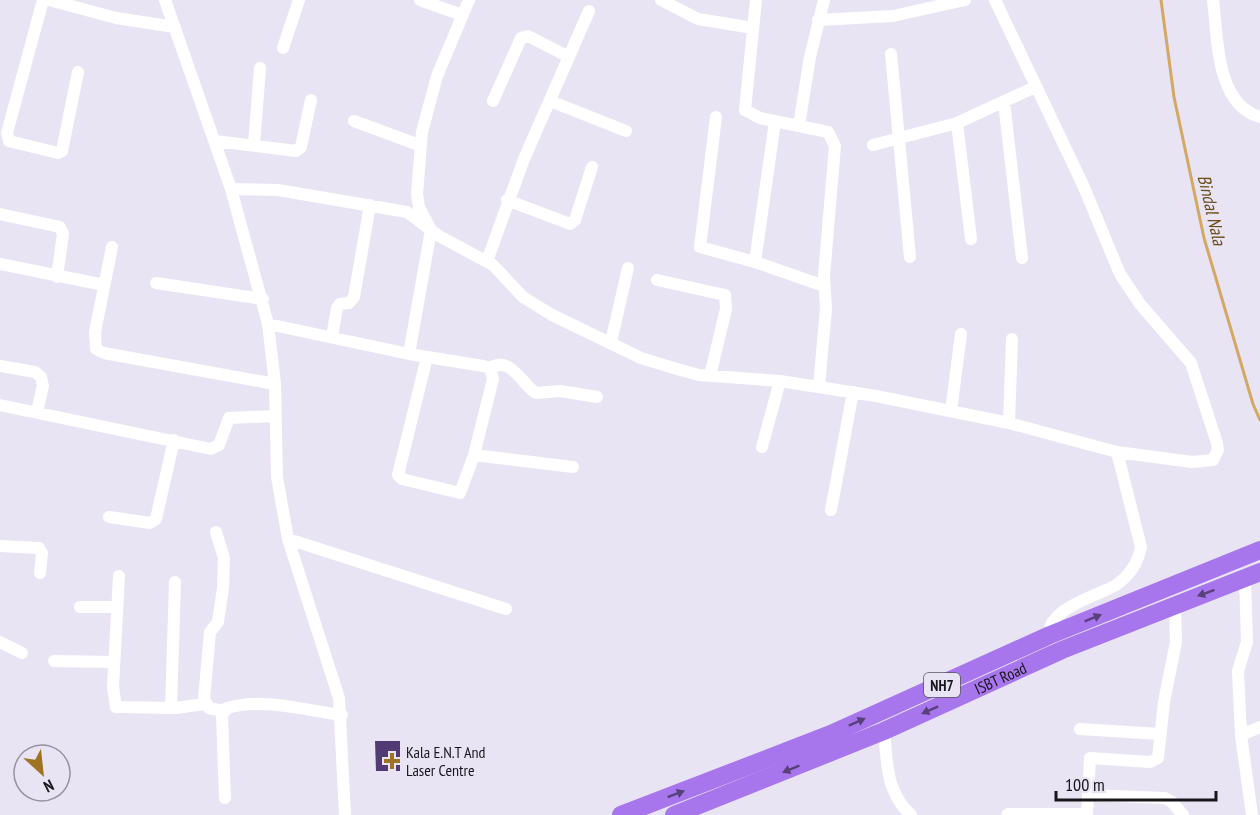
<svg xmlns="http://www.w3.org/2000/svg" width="1260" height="815" font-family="'PT Sans Narrow',sans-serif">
	<rect width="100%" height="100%" fill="#e9e4f3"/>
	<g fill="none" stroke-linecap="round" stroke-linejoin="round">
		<path stroke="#d2a864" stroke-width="3" d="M1161,0l13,97 30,141 49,166 7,16"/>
	</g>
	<path fill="#523a75" d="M375,741h25v30h-24z"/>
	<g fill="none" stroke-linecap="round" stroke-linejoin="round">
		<path stroke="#fff" stroke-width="12" d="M43,0l-36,133 2,8 49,12 4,-2 16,-79
			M49,0l67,18 59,9
			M165,0l66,189 37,135 7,60 2,93 11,62 51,159 6,117
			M420,0l42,15
			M661,0l37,19 55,9
			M756,0l-11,110 15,8 68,14 7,14 -11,130 2,33 -7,77
			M1213,0c5,37 2,104 47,117
			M818,20l75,-4 72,-16
			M283,48l16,-48
			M891,54l19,203
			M493,101l28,-63 7,-2 41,21
			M550,101l76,30
			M1004,102l18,156
			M716,117l-16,130 55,15 69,24
			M354,121l65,24
			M957,123l14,116
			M799,125l11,-68 14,-57
			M215,141l81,10 5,-4 10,-47
			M254,145l6,-77
			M873,145l84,-22 78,-36
			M231,189l47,1 129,22 32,24 54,29 30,32 29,18 89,43 36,11 22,6 81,6 96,15 133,27 108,29 75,10 21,-2 5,-10 -1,-7 -26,-80 -51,-59 -20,-30 -37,-89 -88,-185
			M507,200l63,24 5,-4 17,-53
			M0,214l60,13 3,7 -6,43
			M112,247l-17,85 1,17 8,4 171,31
			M487,261l37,-102 65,-148
			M755,262l20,-140
			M0,264l104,21
			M657,280l68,15 1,14 -16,67
			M156,283l107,16
			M268,324l141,30 74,12 7,2 3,11 -19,76 -14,38 -58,-14 -4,-4 29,-118
			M332,337l5,-29 3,-4 9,-1 5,-6 16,-92
			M611,342l17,-74
			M409,354l22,-124 -12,-23 -2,-13 5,-62 15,-56 32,-76
			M0,366l35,6 6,5 2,9 -6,25
			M490,368c21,-13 32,17 46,25l24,-2 37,6
			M0,405l211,44 8,-4 10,-27 46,-2
			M951,411l10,-77
			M1009,423l3,-84
			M762,447l18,-66
			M474,455l99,12
			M831,510l22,-118
			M109,517l41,6 6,-4 18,-79
			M216,532l8,26 -1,30 -5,34 -8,10 -6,67 5,9 15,3
			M288,539l218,70
			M0,546l39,2 3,5 -2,20
			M119,576l-6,111 3,20 59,1 30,-4
			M1245,579l2,63 -9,29 3,64 11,80
			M80,607h37
			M1052,640c-14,-29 46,-44 64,-55 13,-9 22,-22 25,-38l-24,-95
			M0,642l22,11
			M54,661l60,1
			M171,708l4,-126
			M1080,729l80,5
			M884,731c3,31 2,62 27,84
			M1241,735l19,-8
			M1088,795l77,3 7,4 11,13
			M225,798l-3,-83 5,-7c35,-11 80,3 115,7
			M1008,814h79
			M1087,815l3,-57 60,4 8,-4 6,-56 12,-60 -1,-37"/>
		<g stroke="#a776ed" stroke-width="18">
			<path d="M621,815l210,-81 219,-99 210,-85"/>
			<path id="s1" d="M674,815l210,-84 178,-81 198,-78"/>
		</g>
	</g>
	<defs><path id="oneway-solid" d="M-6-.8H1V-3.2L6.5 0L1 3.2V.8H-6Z" transform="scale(1.5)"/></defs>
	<g fill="#584179">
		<use href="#oneway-solid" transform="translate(1206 593) rotate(160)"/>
		<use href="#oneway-solid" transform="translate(1093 618) rotate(-22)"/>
		<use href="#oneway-solid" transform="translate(930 710) rotate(156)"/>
		<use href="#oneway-solid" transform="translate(857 722) rotate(-24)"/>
		<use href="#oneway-solid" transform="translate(791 769) rotate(158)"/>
		<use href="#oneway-solid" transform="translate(676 794) rotate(-21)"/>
	</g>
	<path fill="#9f7324" stroke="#e9e4f3" stroke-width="2" d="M389 752h6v6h6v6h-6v6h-6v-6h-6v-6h6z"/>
	<g text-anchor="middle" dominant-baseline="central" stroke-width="6" stroke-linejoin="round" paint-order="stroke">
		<rect fill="#e9e4f3" stroke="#57545c" stroke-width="1.5" x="924" y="673" width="36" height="24" rx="4.5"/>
		<g font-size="15" font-weight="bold" fill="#18161b">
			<text x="942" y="685">NH7</text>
		</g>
		<g font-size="16" fill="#18161b" stroke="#e9e4f3">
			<text stroke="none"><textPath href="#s1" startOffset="354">ISBT Road</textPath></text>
		</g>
		<g font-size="16" fill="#18161b" stroke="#e9e4f3" text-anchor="start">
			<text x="406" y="752">Kala E.N.T And<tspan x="406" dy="18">Laser Centre</tspan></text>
		</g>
		<g font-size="18" font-style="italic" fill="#6b4d1b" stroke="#e9e4f3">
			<text transform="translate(1212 210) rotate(77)">Bindal Nala</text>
		</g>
	</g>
	<g transform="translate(42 773) rotate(153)"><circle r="28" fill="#e9e4f3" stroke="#95929d" stroke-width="1.5"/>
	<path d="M0-4.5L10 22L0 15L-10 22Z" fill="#9f7324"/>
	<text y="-9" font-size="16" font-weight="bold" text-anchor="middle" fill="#18161b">N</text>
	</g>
	<path d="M1056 791v9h160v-9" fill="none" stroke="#18161b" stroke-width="3"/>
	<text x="1065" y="791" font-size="18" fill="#18161b" stroke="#e9e4f3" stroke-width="4.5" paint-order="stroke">100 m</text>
</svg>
